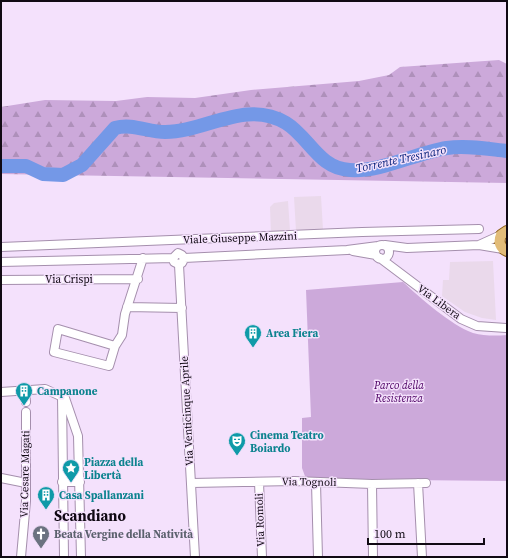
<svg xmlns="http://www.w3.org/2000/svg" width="508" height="558" font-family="'Source Serif 4',serif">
	<defs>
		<pattern id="forest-firs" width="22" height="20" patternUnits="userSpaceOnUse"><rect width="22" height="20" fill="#cca9da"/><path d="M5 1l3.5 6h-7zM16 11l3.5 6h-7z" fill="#ae90ba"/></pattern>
	</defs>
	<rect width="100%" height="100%" fill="#f4e1fc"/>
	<path fill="#ead9eb" d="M321,196l2,34 -27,1 -2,-34z
		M288,201l2,30 -19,2 -1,-26 4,-4z
		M493,261l3,59 -14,-2 -17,-6 -23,-16 1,-16h6l1,-18z"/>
	<path fill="url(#forest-firs)" d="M499,60l8,4v119l-506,-9v-67l44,-7 71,1 31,-4 48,1 56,-8 108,-9 30,-6 11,-8z"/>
	<path fill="#cca9da" d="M403,282c17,16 48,43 70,51 11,3 23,3 34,2v146l-201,-2 -4,-11v-50l9,-1 -5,-127z"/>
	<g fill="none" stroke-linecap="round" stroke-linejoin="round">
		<path stroke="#7498e7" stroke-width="14" d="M1,166h25l17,8 20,1 19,-10 33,-37c17,-5 33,4 50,4 41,0 80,-33 121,-9 23,14 33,46 64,47 32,2 65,-17 97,-22 19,-3 41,1 60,3"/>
		<g stroke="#a58fad" stroke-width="10">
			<path id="minor" d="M375 252a7 7 0 1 1 14 0a7 7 0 1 1-14 0Z
				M385,245l22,3 72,-3 24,4
				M479,245l22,-10
				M1,247l361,-15 117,-3
				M353,251l23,4
				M184,258l163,-8 31,-4
				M380,258l81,61 16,7 29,2
				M1,262l172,-4 5,-5 4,2 2,4 -2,4 -4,1 -4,-2 -1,-4
				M179,265l16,292
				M1,280l137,-1
				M127,307l55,1
				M115,346l-57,-17 -4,23 55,14 6,-20 7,-11 3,-21 18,-56
				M25,390l1,12
				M1,392l44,-3 20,9 13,38 3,121
				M62,396l2,161
				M1,478l25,5
				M62,482h18
				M259,482l3,75
				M192,483l102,-2 78,3 54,-1
				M316,483l2,74
				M418,483l4,74
				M372,484l1,73
				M21,557l5,-56v-89"/>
		</g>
		<g stroke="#8c601b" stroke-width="12">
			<path id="major" d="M507,231l-6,4c-3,7 -1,13 6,16"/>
		</g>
		<use href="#minor" stroke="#fff" stroke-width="8"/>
		<use href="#major" stroke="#e2bc79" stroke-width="10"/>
	</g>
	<defs>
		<g id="building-pin" transform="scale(0.9)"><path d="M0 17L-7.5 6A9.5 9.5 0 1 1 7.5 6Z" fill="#0f9aa8" stroke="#f4e1fc"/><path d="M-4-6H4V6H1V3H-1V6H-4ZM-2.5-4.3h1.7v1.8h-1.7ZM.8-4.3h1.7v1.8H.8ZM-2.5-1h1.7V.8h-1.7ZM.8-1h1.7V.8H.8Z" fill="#fff"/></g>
		<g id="theatre-pin" transform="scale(0.9)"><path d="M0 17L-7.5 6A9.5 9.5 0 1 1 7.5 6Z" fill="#0f9aa8" stroke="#f4e1fc"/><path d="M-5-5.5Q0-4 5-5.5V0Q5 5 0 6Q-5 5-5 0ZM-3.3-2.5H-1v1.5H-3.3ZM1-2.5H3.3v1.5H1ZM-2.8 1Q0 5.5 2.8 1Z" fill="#fff"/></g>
		<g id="sight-pin" transform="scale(0.9)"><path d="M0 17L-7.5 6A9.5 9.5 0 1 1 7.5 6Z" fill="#0f9aa8" stroke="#f4e1fc"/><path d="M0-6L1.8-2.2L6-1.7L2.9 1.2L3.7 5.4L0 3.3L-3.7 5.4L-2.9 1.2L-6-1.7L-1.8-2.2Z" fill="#fff"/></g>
		<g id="church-pin" transform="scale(0.9)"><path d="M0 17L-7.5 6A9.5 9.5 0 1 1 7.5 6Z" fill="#6b7280" stroke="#f4e1fc"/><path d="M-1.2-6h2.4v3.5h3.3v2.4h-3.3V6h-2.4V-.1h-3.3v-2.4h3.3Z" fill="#fff"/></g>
	</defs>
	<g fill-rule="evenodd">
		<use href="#building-pin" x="253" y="333"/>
		<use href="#building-pin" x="24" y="391"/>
		<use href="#theatre-pin" x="237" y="441"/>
		<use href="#sight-pin" x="71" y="468"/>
		<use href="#building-pin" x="46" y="495"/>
		<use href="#church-pin" x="41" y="534"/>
	</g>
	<g text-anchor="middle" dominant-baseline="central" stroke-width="3" stroke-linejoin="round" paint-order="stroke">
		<g font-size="11" fill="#100913" stroke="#f4e1fc">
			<text transform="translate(240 238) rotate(-2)">Viale Giuseppe Mazzini</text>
			<text x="69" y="279">Via Crispi</text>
			<text transform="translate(439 302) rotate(36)">Via Libera</text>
			<text transform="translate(187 411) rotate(-93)">Via Venticinque Aprile</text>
			<text transform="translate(25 474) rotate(-89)">Via Cesare Magati</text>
			<text transform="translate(309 482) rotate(1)">Via Tognoli</text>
			<text transform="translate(260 520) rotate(-92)">Via Romoli</text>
		</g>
		<g font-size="11" font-weight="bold" fill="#0d838f" stroke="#f4e1fc" text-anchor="start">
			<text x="266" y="333">Area Fiera</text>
			<text x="37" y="391">Campanone</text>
			<text x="250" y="435">Cinema Teatro<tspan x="250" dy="13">Boiardo</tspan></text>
			<text x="84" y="462">Piazza della<tspan x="84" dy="13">Libertà</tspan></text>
			<text x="59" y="495">Casa Spallanzani</text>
		</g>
		<g font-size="11" font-style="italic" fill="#4d0063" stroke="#f4e1fc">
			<text x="399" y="385">Parco della<tspan x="399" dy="13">Resistenza</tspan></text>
		</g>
		<g font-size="11" font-weight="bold" fill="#5b616d" stroke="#f4e1fc" text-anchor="start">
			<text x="54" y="534">Beata Vergine della Natività</text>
		</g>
		<g font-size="12" font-style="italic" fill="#06207a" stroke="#f4e1fc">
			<text transform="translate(401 159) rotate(-12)">Torrente Tresinaro</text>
		</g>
		<g font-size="15" font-weight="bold" fill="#100913" stroke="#f4e1fc">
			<text x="90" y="515">Scandiano</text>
		</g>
	</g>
	<rect width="508" height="558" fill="none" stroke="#100913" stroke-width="4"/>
	<path d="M368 538v6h116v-6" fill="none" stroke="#100913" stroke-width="2"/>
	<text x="374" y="538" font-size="12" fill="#100913" stroke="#f4e1fc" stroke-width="3" paint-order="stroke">100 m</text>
</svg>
